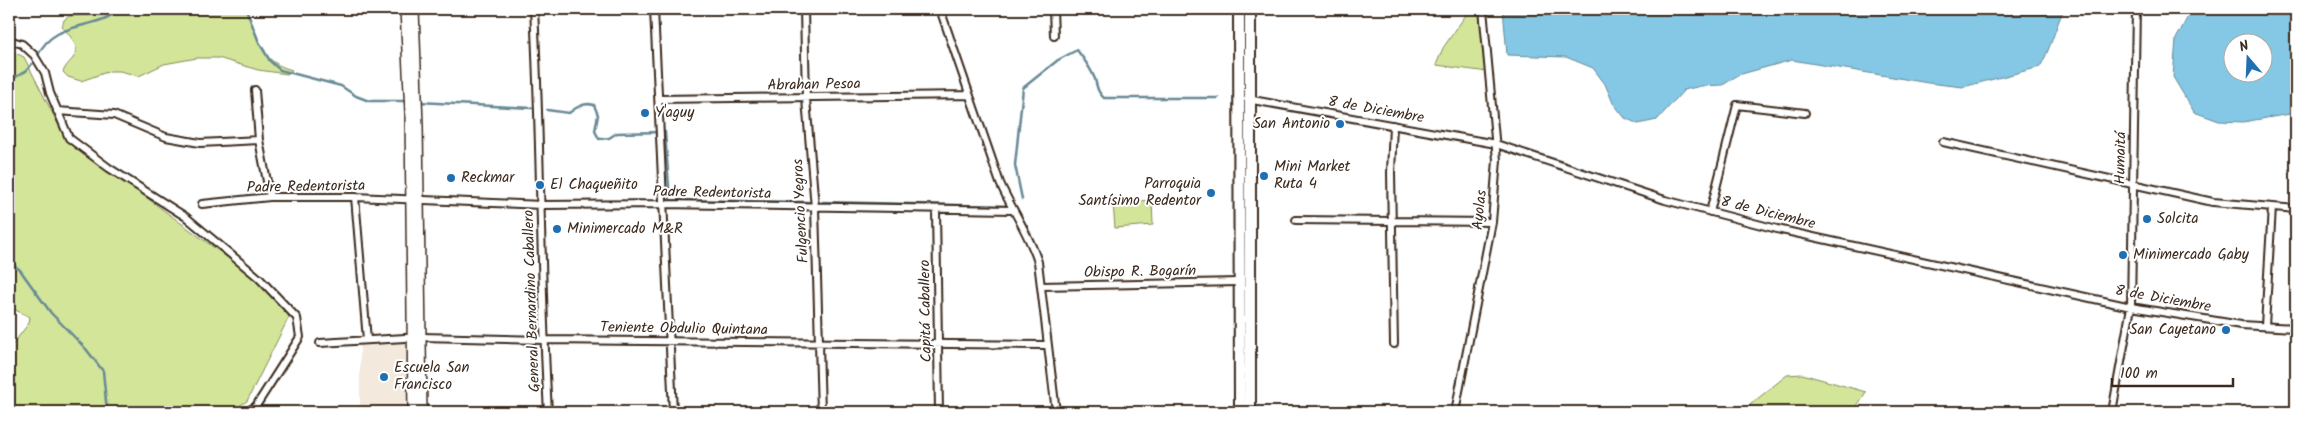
<svg xmlns="http://www.w3.org/2000/svg" width="2305" height="421" font-family="Kalam,sans-serif">
	<rect width="100%" height="100%" fill="#fff"/>
	<filter id="ink" filterUnits="userSpaceOnUse"><feTurbulence type="fractalNoise" baseFrequency=".02" numOctaves="2"/><feDisplacementMap in="SourceGraphic" scale="10" xChannelSelector="R" yChannelSelector="G"/><feConvolveMatrix kernelMatrix="1 2 1 2 8 2 1 2 1" color-interpolation-filters="sRGB"/></filter>
	<g filter="url(#ink)">
		<path fill="#f3e9dc" d="M408,340l1,72h-49v-71z"/>
		<path fill="#d2e599" stroke="#86885c" d="M106,9h140c12,28 12,52 46,61l-5,4 -29,-4 -40,-12h-21l-33,6 -25,12 -19,-5h-10l-29,10 -13,-4 -5,-5c3,-8 9,-11 12,-17 5,-9 -7,-22 -13,-28l2,-7 5,-4 20,-1z
			M1470,9h11l7,63 -52,-7 7,-17z
			M9,50l15,7 36,71 25,24 189,140 15,25 -42,84 -18,11h-220v-63l20,-26 1,-6 -21,-10z
			M1152,200l1,25 -38,3 -2,-25z
			M1802,374l64,18 -13,20h-112l46,-37z"/>
		<path fill="#84c8e5" stroke="#678995" fill-rule="evenodd" d="M1503,9h561c-9,19 -13,39 -24,58l-77,20 -35,-4 -136,-23 -54,15 -15,10 -22,1 -17,4 -27,30 -19,4 -13,-6 -12,-15 -8,-19 -12,-16 -27,-11 -59,-2z
			M2192,9h104v104l-53,9 -24,-1 -25,-9 -21,-35 3,-38zM2232,42h30v30h-30z"/>
		<g fill="none" stroke-linecap="round" stroke-linejoin="round">
			<path stroke="#678995" stroke-width="2.5" d="M246,9l13,33 11,19 10,9 61,16 15,10 13,5h37
				M38,55c16,-35 56,-24 81,-45l13,1 4,-2
				M9,81l17,-10 6,-7
				M419,102l113,6
				M547,110l22,3c8,-6 15,-11 25,-8l4,10 -3,16 4,8 10,-1 8,-5 48,-1 5,68 138,2
				M1022,199l-7,-34 8,-77 35,-28 19,-10c7,9 14,19 18,29 2,8 3,14 9,19h114
				M823,202l181,4
				M9,261l11,9 31,43 35,36 17,22 4,41"/>
			<g stroke="#3b2a1e" stroke-width="10">
				<path id="minor" d="M534,9c7,134 6,269 14,403
					M654,9l19,403
					M804,9l2,90 9,109 6,204
					M940,9l60,174c12,27 29,51 38,79l18,150
					M1053,9l1,27
					M9,40l13,4 12,11 11,18 5,20 19,45 40,30 77,49 73,61 38,40 3,19 -44,69 -9,6
					M255,90l4,50 11,57
					M659,99l310,-4
					M1247,99l249,45 169,56 112,29 354,78 110,18 55,3
					M57,111l57,4 52,22 34,6 59,-3
					M1393,125l-2,48 3,171
					M1943,142l270,60 83,7
					M355,197l12,143
					M202,204l68,-7h85l187,8 122,-1 348,6
					M936,209l3,203
					M1710,212l27,-107 68,8
					M1296,220l196,2
					M1041,286l198,-4
					M2265,326l7,-119
					M320,343l102,-6 122,3 503,5
					M1455,412l37,-190 5,-62 -14,-151
					M2112,412l19,-105 5,-298"/>
			</g>
			<g stroke="#3b2a1e" stroke-width="12">
				<path id="secondary" d="M405,9l5,104 3,299
					M414,9l4,117 4,286"/>
			</g>
			<g stroke="#3b2a1e" stroke-width="14">
				<path id="primary" d="M1239,9l1,403
					M1250,9v403"/>
			</g>
			<use href="#minor" stroke="#fff" stroke-width="6"/>
			<use href="#secondary" stroke="#fff" stroke-width="9"/>
			<use href="#primary" stroke="#fff" stroke-width="10"/>
		</g>
	</g>
	<g fill="#1f6fb2" stroke="#fff" stroke-width="2">
		<circle cx="645" cy="113" r="5"/>
		<circle cx="1340" cy="124" r="5"/>
		<circle cx="1264" cy="176" r="5"/>
		<circle cx="451" cy="178" r="5"/>
		<circle cx="540" cy="185" r="5"/>
		<circle cx="1211" cy="193" r="5"/>
		<circle cx="2147" cy="219" r="5"/>
		<circle cx="557" cy="229" r="5"/>
		<circle cx="2123" cy="255" r="5"/>
		<circle cx="2226" cy="330" r="5"/>
		<circle cx="384" cy="377" r="5"/>
	</g>
	<g text-anchor="middle" dominant-baseline="central" stroke-width="4" stroke-linejoin="round" paint-order="stroke">
		<g font-size="15" fill="#3b2a1e" stroke="#fff">
			<text transform="translate(814 85) rotate(-1)">Abrahan Pesoa</text>
			<text transform="translate(1376 110) rotate(10)">8 de Diciembre</text>
			<text transform="translate(2121 158) rotate(-89)">Humaitá</text>
			<text transform="translate(306 187) rotate(-1)">Padre Redentorista</text>
			<text transform="translate(712 193) rotate(1)">Padre Redentorista</text>
			<text transform="translate(1480 210) rotate(-84)">Ayolas</text>
			<text transform="translate(801 211) rotate(-93)">Fulgencio Yegros</text>
			<text transform="translate(1768 213) rotate(14)">8 de Diciembre</text>
			<text transform="translate(1140 272) rotate(-1)">Obispo R. Bogarín</text>
			<text transform="translate(2163 299) rotate(10)">8 de Diciembre</text>
			<text transform="translate(532 301) rotate(-92)">General Bernardino Caballero</text>
			<text transform="translate(926 311) rotate(-91)">Capitá Caballero</text>
			<text transform="translate(684 329) rotate(1)">Teniente Obdulio Quintana</text>
		</g>
		<g font-size="15" fill="#3b2a1e" stroke="#fff" text-anchor="start">
			<text x="655" y="113">Y'aguy</text>
			<text x="1330" y="124" text-anchor="end">San Antonio</text>
			<text x="1274" y="167">Mini Market<tspan x="1274" dy="17">Ruta 4</tspan></text>
			<text x="461" y="178">Reckmar</text>
			<text x="1201" y="184" text-anchor="end">Parroquia<tspan x="1201" dy="17">Santísimo Redentor</tspan></text>
			<text x="550" y="185">El Chaqueñito</text>
			<text x="2157" y="219">Solcita</text>
			<text x="567" y="229">Minimercado M&amp;R</text>
			<text x="2133" y="255">Minimercado Gaby</text>
			<text x="2216" y="330" text-anchor="end">San Cayetano</text>
			<text x="394" y="368">Escuela San<tspan x="394" dy="17">Francisco</tspan></text>
		</g>
	</g>
	<rect width="2305" height="421" fill="none" stroke="#fff" stroke-width="30"/>
	<rect x="15" y="15" width="2275" height="391" fill="none" stroke="#3b2a1e" stroke-width="2" filter="url(#ink)"/>
	<g transform="translate(2248 58) rotate(341)"><circle r="24" fill="#ffffff" stroke="#b1aaa5"/>
	<path d="M0-4L9 19L0 12L-9 19Z" fill="#1f6fb2"/>
	<text y="-8" font-size="14" font-weight="bold" text-anchor="middle" fill="#3b2a1e">N</text>
	</g>
	<path d="M2112 378v8h121v-8" fill="none" stroke="#3b2a1e" stroke-width="2.5"/>
	<text x="2120" y="378" font-size="15" fill="#3b2a1e" stroke="#ffffff" stroke-width="4" paint-order="stroke">100 m</text>
</svg>
